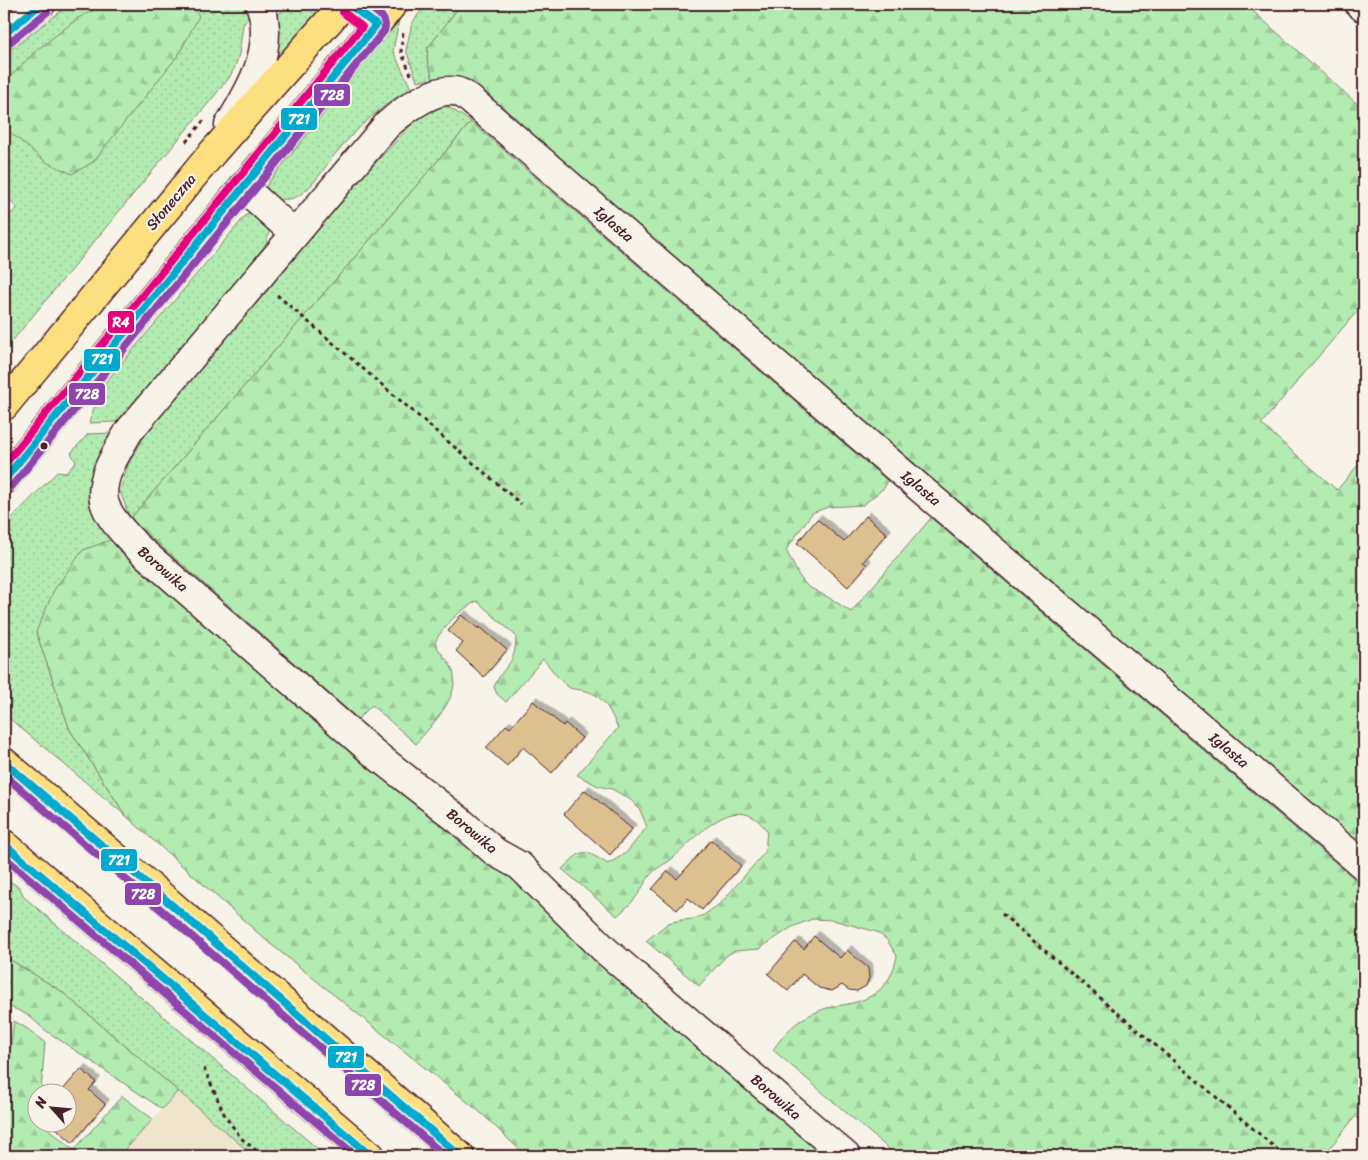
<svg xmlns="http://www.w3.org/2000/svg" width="1368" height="1160" font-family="Sriracha,sans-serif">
	<defs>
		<pattern id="grass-dots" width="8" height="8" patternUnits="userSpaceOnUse" patternTransform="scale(1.25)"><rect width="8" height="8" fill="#b3ecb1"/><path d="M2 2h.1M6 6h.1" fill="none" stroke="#9bca98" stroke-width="1.8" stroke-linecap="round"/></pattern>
		<pattern id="forest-firs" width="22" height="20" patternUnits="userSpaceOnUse" patternTransform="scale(1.25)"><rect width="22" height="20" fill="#b3ecb1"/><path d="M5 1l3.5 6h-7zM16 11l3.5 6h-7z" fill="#9bca98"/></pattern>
		<filter id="shadow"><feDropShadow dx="4.5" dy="-4.5" stdDeviation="0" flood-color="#0004"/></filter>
	</defs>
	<rect width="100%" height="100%" fill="#f7f3e8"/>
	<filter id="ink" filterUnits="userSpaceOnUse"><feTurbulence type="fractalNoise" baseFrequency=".02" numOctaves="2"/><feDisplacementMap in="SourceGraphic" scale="10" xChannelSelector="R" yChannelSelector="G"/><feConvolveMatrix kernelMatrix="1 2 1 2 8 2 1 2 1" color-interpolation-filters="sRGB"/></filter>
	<g filter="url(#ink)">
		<path fill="#efe4ce" d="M178,1091l76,65h-134z"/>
		<path fill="url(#grass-dots)" stroke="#7e866e" d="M70,4h180l3,6 -10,15 -4,29 -4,13 -6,11 -225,273v-132l13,-10 -13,-17v-137z
			M287,4h37l2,2 -54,61 2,-46z
			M426,4h35l-33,44 -1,11 6,20 -16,2 -11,-31 6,-27z
			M399,20l-6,31 18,37c-28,16 -54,40 -75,65 -12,14 -22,34 -38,43 -6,4 -16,3 -23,4l-10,-11 4,-7z
			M446,105l25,17 -341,397 -10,-28 8,-26 19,-33 128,-153 22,-32 128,-137z
			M249,214l9,1 6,7 5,10 -3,12 -75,96 -75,82 -27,1 9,-27 8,-14 140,-167z
			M113,433l-23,48 3,13 23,44 -80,94 34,98 56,86 -122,-102v-188l53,-54 9,1 10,-11 -5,-9 17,-19z
			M4,877l16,11 4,9 302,259h-72l-193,-165 -57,-35z"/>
		<path fill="url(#forest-firs)" stroke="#7e866e" d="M106,4h83l3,1 7,11 -20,38 -86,108 -21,12 -26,-12 -42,-35v-44l34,-34 42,-32z
			M461,4h784l119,106v193l-103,121 76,66 27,-32v393l-875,-749 -56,-23 -6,-20 1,-11z
			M471,122l417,359 -4,7 -21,17 -35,2 -16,6 -26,37 13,26 8,10 26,14 18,12 80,-94 433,369v219l-41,50h-426l-124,-106c13,-19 23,-30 46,-39 12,-6 25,-5 37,-9 25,-7 36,-22 41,-46l-10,-16 -10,-8 -44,-12 -21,-1 -20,8 -33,22 -24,2 -8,4 -28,31 -53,-45 22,-18 13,-3 12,-1 11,-4 17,-12 44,-51 2,-21c-30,-44 -69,5 -94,27 -7,6 -16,9 -22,16 -6,7 -9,16 -15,23 -5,7 -12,13 -19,19l-55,-47c23,-22 20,-20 46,-5l18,-11 21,-26 -7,-17 -9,-10 -19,-11 -14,-3 -21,-11 41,-47c-7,-15 -14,-33 -32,-37 -6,-2 -11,-1 -16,-3 -11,-7 -18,-19 -27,-29l-37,43 -9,-8 -3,-7c10,-24 22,-20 22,-51l-39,-35c-17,9 -33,24 -42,41 3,11 14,17 18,29 8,26 -22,54 -37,73l-44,-39 -14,14 -228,-200z
			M116,538l717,618h-307l-45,-43 -214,-172 -141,-125 -56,-86 -34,-98 18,-42 29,-40z
			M4,956l57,35 117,100 -16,18 -117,-79 -17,-15 -24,-11z
			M14,1021l14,8 17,14 -4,47 3,2h-6v30l3,1 33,27 48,-54 31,23 -33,37h-116v-69h1z"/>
		<path fill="#dcc090" stroke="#4a1f2b" filter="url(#shadow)" d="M866,516l21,18 -24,28 4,3 -19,22 -51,-44 20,-24 27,23z
			M461,615l18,14 1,-2 27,23 -23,27 -28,-26 7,-8 -15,-12z
			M533,701l30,25 2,-3 17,15 -30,35 -29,-26 -16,19 -21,-18 20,-23 4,3z
			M585,790l47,39 -22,26 -46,-41z
			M711,840l30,26 -39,44 -14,-12 -11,12 -25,-21 16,-18 9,8z
			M814,936l26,22 7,-8 21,18 1,10 -3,8 -9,5 -8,-1 -7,-5 -10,6 -13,-3 -17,-14 -14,17 -20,-17 27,-32 9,7z
			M81,1069l15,13 -7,8 16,14 -32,39 -24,-21h19v-30h-7z"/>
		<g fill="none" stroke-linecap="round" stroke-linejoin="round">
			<g stroke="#4a1f2b" stroke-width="31">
				<path id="minor" d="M349,4l27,21
					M1359,4l5,4
					M4,34l37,-30
					M229,125c22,-36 47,-77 31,-121
					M243,187l52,47
					M846,1156l-240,-205 -86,-85 -25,-14 -35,-31 -84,-66 -240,-209c-11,-13 -28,-28 -32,-45 -5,-24 14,-50 25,-70l258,-306c16,-14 51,-42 74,-32 6,3 13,10 18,14l428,370 457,389"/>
			</g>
			<g stroke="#4a1f2b" stroke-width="31">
				<path id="major" d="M4,406l209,-254 131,-148
					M4,480l389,-476
					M4,762l169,144 287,250
					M4,844l367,312"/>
			</g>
			<path stroke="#4a1f2b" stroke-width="3" stroke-dasharray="4 4" stroke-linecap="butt" d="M403,33l-2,18 11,26
				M186,142l18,-22
				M277,295l244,209
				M1002,914l283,242
				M204,1068l21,48 16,22 22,18"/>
			<use href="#minor" stroke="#f7f3e8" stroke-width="28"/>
			<use href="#major" stroke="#fddf80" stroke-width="28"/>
			<g stroke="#f7f3e8" stroke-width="11">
				<path id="bus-1" d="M4,34l37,-30
					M4,480l372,-455 -27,-21
					M4,762l169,144 287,250
					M4,844l367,312"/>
			</g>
			<g stroke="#f7f3e8" stroke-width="11">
				<path id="bus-2" d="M10,42l37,-30
					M12,486l372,-455c5,-14 -10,-20 -19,-27
					M4,775l162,139 279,242
					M4,857l352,299"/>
			</g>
			<g stroke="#f7f3e8" stroke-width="11">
				<path id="bus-3" d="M4,465l358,-438 -19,-15"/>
			</g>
			<use href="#bus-1" stroke="#00a9ce" stroke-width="8"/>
			<use href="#bus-2" stroke="#8e44ad" stroke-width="8"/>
			<use href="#bus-3" stroke="#e5007d" stroke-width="8"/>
		</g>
	</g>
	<circle fill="#4a1f2b" stroke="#f7f3e8" stroke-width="2" cx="44" cy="446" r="4.5"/>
	<g text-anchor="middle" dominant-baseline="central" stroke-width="4.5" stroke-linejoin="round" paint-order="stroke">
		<g font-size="15" fill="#4a1f2b" stroke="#f7f3e8">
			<text transform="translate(171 202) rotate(-50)">Słoneczna</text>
			<text transform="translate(614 224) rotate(41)">Iglasta</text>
			<text transform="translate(921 488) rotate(40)">Iglasta</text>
			<text transform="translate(163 569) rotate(41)">Borowika</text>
			<text transform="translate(1229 750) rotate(40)">Iglasta</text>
			<text transform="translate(472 831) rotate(40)">Borowika</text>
			<text transform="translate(776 1097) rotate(41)">Borowika</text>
		</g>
	</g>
	<g stroke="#f7f3e8" stroke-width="2">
		<rect x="313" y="83" width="38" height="24" rx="5" fill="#8e44ad"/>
		<rect x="280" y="107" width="38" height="24" rx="5" fill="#00a9ce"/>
		<rect x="107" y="310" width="28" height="24" rx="5" fill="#e5007d"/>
		<rect x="83" y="348" width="38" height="24" rx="5" fill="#00a9ce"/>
		<rect x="68" y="382" width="38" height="24" rx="5" fill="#8e44ad"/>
		<rect x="100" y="848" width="38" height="24" rx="5" fill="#00a9ce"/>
		<rect x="124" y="882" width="38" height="24" rx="5" fill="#8e44ad"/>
		<rect x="327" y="1045" width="38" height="24" rx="5" fill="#00a9ce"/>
		<rect x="344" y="1073" width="38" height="24" rx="5" fill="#8e44ad"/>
	</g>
	<g font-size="14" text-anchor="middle" font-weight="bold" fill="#fff">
		<text x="332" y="100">728</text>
		<text x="299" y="124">721</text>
		<text x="121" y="327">R4</text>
		<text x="102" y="364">721</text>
		<text x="87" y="399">728</text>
		<text x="119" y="865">721</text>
		<text x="143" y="899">728</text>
		<text x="346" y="1062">721</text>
		<text x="363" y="1090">728</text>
	</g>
	<rect width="1368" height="1160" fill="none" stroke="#f7f3e8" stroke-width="20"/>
	<rect x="10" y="10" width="1348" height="1140" fill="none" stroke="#4a1f2b" stroke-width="2" filter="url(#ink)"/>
	<g transform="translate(52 1108) rotate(297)"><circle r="24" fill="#f7f3e8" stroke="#b29e9c"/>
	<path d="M0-4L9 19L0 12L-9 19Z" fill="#4a1f2b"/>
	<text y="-8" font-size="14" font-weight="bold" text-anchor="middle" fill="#4a1f2b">N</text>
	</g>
</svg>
